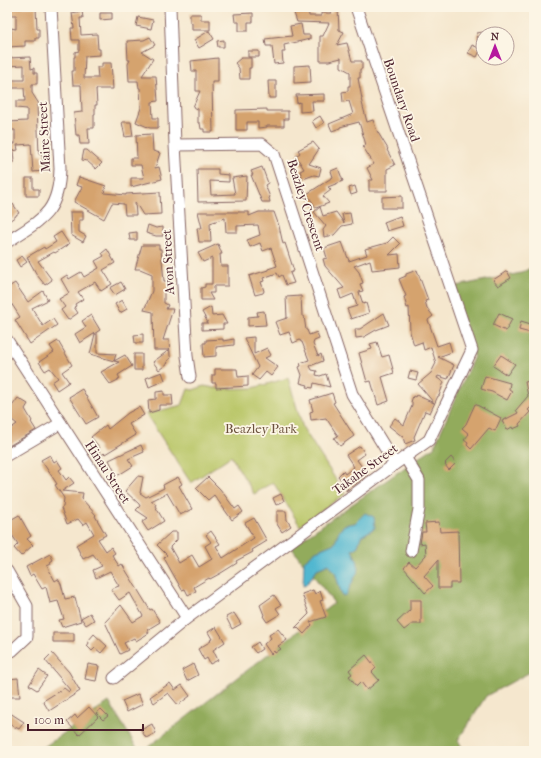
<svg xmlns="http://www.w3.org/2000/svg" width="541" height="758" font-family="'IM FELL French Canon',serif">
	<rect width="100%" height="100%" fill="#fcf5e5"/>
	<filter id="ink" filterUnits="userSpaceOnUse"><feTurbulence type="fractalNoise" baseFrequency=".025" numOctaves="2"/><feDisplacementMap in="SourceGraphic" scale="8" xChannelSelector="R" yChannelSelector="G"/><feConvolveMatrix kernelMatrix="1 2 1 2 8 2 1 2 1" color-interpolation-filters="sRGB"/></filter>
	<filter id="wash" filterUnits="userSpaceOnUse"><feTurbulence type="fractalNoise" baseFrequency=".012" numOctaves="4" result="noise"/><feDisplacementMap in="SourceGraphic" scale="16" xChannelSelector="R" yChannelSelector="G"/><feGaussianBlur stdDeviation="0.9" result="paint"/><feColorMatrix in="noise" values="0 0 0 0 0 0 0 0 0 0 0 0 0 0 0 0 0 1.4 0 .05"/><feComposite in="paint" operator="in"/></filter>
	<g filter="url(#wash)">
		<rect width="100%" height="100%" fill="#f5e7ce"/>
		<path fill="#b9c667" stroke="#827249" d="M288,378l15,50 42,66 -45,32 -27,-44 -19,12 -23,-38 -40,27 -45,-69 36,-9 6,-16 5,1 11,-4 16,3 33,-1z"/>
		<path fill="#92ab5c" stroke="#6e6544" d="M534,266v404l-48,26 -28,44 6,11h-321l191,-148 -21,-28 4,-6 12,-5 6,8 7,24 15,-36 -5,-9 6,-5 3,-10 14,-8 -10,-15 -10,10 -11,2 -6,8 -3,10 -19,8 -11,10 -1,3 -13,-17 143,-100 40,-91 -22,-69 69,-14z
			M109,702l30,49h-101z"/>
		<path fill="#51b7d0" stroke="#4e6b7e" d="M365,513l9,4 1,11 -14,8 -3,10 -6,4 5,10 2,9 -13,26 -4,1 -7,-24 -6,-8 -12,5 -11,16 -3,1 1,-25 12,-10 19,-8 3,-10 6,-8 11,-2z"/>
		<g id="blocks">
			<path fill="#d5a36e" d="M7,7h29l1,22h2v9h-4v3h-10v5l-18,1v-7h4v-12l5,1v-14h-9z
				M302,7h6l1,9h12v-3h11l-1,-5h7l1,22 5,2 -7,13 10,-2 5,18h10v8h-2v9h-2l4,21h-1l6,23 6,-2 4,11 11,18 -1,1 8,15 -8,4v22h-18v-11h4l-6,-12 7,-4 -11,-17 3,-2 -7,-23 -19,5v1l-8,3 -3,-7 24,-10 -4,-13 -6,1 -1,-10 6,-1v-5h2v-14l-9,-5v-9l-12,3h-9v-25h3l6,-13 -32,-1 -3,-9 8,-3z
				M82,11l1,7h-3l1,17 16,-1 1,15h2v6l-15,1 -1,22h14l-1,-11h5v-4h9l2,26h-17l1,16h-2v9h-1v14h-6l1,16h-9l-1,-9h-3l-2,-22 8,-1 -1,-27h-8l-1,-14h2v-14h1v-5l4,-1v-11h-7l-1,-12h3l-2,-15z
				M100,13h12v6l-12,1z
				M253,13v9h-5v9h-9v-9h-4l-1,-8z
				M190,14h11v6h9v10h-18v-7h-2z
				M138,17l15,3 -2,9 -15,-3z
				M301,24l2,11h7v4l-26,6 1,7h-3l1,11 -9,1 -2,-18h-6l-1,-7 27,-3 -2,-10z
				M209,31l5,8 -15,9 -5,-8z
				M483,32v19h-3l-3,6 -9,-4 4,-8 7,3 -2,-15z
				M150,37l5,8 -13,7 11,7 -11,17h14l2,25 -6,1 1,16h5v10h-8l-14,-6 5,-14 -1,-20h-1l-1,-7h-9l-1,-17 2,-4h-2l-1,-19 17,-1z
				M224,40v7h-6l-1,-6z
				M248,51h11v6h-11z
				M30,57l1,12 3,-1v5h3v11h-5v9l7,11 -2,2 2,48h3l1,17 -10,1 -2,-28 -14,1 1,5 -5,1 1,11h-7v-25l4,-1 1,8h3v-14h-6l-1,-8 19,-1v-12l-11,-1v-7h9l-1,-13h-17v-8h17v-15l-17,1v-8z
				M218,58v24h-6l1,50h-9v-3h-3l-1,-6h-2v-14l-5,-2 7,-16h-4v-20h-4l-1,-10z
				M241,58h10v10h-2v11h-9l-1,-11 -4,-5z
				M310,65l1,17 -17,1v-17z
				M268,81h8v17h-7z
				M324,94v7h-12l1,10 -13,1v-10l-3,1 -1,-8z
				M267,109v2h21v8h-4v7h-17v1l-9,1v-6h-11v8h-11v-20z
				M320,116l4,7 -8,5 -4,-7z
				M122,122h9l2,14 -8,1z
				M152,134l1,17 7,2 -5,15 4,-1 3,12 -31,8v-9h13l-3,-13h-10v-7h6l-1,-23z
				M313,142l6,7 -10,15 12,4 -2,8 -5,-1 -11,4 -3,-8 4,-2 -8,-13 4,-3 -2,-3z
				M84,150h3l15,13 -6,6 -9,-8 -5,-1z
				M262,167l6,16 -3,2 5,12 -1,1 1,4h-8l-11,-27h2l-2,-4z
				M338,168l5,13 -15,6 3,3 -8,6 6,7 -13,5 -9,-14 26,-17 -2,-6z
				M197,169h21v5l11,1v7l-19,-1 1,14 24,-1 -3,-16 15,-2 -1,25 -48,1z
				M79,177l27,9 -2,7 22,2v-1l34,-2 1,22 -18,1 -8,-13 1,13h-11l-1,-11 -12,-1 -8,16 -30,-17 8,-15 -6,-2z
				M26,178h7v11h6v7h-13z
				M355,186l2,7 -6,2 -2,-7z
				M402,196v12h-20v-11z
				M13,204l6,9 -3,2v1l-7,5 -2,-4v-9z
				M320,207l3,9 13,-4 8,11 -2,-9 8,-1 2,11 -10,2 -8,9 -10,2 -1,-7 3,-4 -12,-14z
				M70,212h13v8h-4v12l7,4 -3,6 -12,-7z
				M198,212h51v4l10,-4h15l5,14 4,18 2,-1 9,28 -4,2 4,10 -8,2 -4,-10 -3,2 -2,-4 -14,5 1,3 -3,1 3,9 -1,2 -8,2 -6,-19 19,-6v-1l9,-3 -6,-18 -8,3 -3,-8 -10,4 -3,-7 13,-5 -2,-10 -21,1v6h-11l-1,-14 -15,5 1,19h-12l-2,-14h5z
				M400,216l3,10 -16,5 -3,-9z
				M148,225l8,3 7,-1v9h-7l-10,-3z
				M61,232l8,12 -14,9 -1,-1 -16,9 14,19 -7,5 -8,-10 -10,-18 17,-10 1,2 11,-7 -3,-5z
				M137,232v8h-7l-1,-7z
				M393,237l7,7 -11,11 10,-1 1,13 -28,3 -2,-10 -16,6 5,6 4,11 -3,1 3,7 -4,1 4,12 3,-1 3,10 -18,6 -4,-10 10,-3 -4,-12 -12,5 -3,-9 6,-2 -19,-22 -2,-7 4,-1 -3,-10 18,-6 7,19 18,-6 -2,-6 22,-6z
				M218,244l4,10h-2l1,12h7v20h-14v7h-5l4,7h-12v-12l4,-1v-3h7v-26l-9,4 -5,-9z
				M142,245h17v4h2l3,32h4v10l-4,1v11l4,2 -2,4h7l-10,31h6l1,16 1,2 -4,3 1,2 -9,7 -6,-8 16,-12h-15l-1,-38 -9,-2 8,-19v-17l-12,-5h-5z
				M107,249l8,14 -12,7 9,14 -11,7 -6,-9 -17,10 5,7 -8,5 1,2 -2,1 4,6 -10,7 -7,-10 4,-3 -6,-8 10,-6 -8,-14 6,-4 2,4 12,-7 3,5 15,-9 -4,-7 9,-5 -2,-3z
				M22,256l5,6 -7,5 -4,-7z
				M417,270l11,30 -3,1 2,7 6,8 -5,4 9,26 12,-4 3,10 -14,5 16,8 -6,14 -10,-3 -1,2 7,4 -5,14h-1l-8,17 -5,-2 -11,26 1,3 -10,4 -2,-7 -14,-11 6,-8 9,7 8,-19v-4h-1l2,-6 2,1 1,-2 18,8 -16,-19 13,-11 5,-10 -5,-16 -7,3 -2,-8 -8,3 -4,-13 -1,-25 -2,1 -3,-11 2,-1 -7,-17 7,-3v-2z
				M507,271l4,7 -13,8 -5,-6z
				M121,282l4,7 -10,6 -5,-7z
				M15,283l13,19 15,-11 5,9 -16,8 11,18 10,-7 4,6 -27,19 -15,-24 5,-3 -9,-14 -4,3v-18z
				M301,296l1,20h2l2,14h1l2,5 8,-3 2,7 -5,2 -1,3 5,12 3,-2 2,7 -13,5 2,4 5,1 -1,4 4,1 6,-2 4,13 -16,-4 -1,5 -6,-1 1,-2 -8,-2 2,-8 -3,-8 2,-1 -1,-3 9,-3 -7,-18h-1l-1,-2 -7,3 -4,-11 -9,3 -5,-13 12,-4 -1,-21z
				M122,300l5,9 -7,4 -5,-9z
				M211,307l1,9 10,-1 5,9h-4v5l-21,1v-7h6l-6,-11z
				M264,311l2,14 -18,1v-9l10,-1 -1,-4z
				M384,313l5,12 -13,5 -12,7 -8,1 -1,-9h5z
				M499,313l13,6 -6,12 -13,-6z
				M91,315l9,15 -20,13 -5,-9 11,-7 -4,-6z
				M521,321l13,4v9l-15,-4z
				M95,334h2v19l19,1 -2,7 -24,-7z
				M143,334v9h-8l-1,-8z
				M254,337v17l13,-6 4,7 -6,3 13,9 -7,9 -5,-4 -7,8 -7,-5 6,-8 -14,-29z
				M223,339v2l11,-2v6l-18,2v9l-12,1 -1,-14h3v-3z
				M58,341l14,24 -10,7 7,10 -12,8 -5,-8 6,-4 -8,-10 -5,3 -6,-9 15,-10 -4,-6z
				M377,342l5,15 7,-2 5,18 -12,4 7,24 -11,4 -7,-24 -4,1 -8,-29 13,-4 -2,-5z
				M134,354h8v16h-8z
				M125,355l7,11 -14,9 2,4 -10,5 -9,-12 18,-10 -5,-1z
				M501,355l14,9 -8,11 -14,-9z
				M215,369h22l1,8 10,-1v10l-32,2v-5h-4v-8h3z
				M410,371l8,2 -2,7 -8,-2z
				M162,372l3,8 -16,7 -3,-9z
				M485,376l25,7 -1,6 3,2 -5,9 -15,-8 -11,-3z
				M534,380v30h-2l-1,-3 -3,3 2,2 -11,12 1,2 -7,3 -1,-2 -5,3 -5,-9 16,-8 -2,-3 12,-14 -3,-14z
				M82,389l16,28 -12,7 -17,-27z
				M164,391v4h8l1,10h-14v5l-10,3 -1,-13 8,-1v-7z
				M332,393l3,9 -2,1 21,33 -14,10 -6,-8 4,-2 -12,-18 -15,2 -1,-8 3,-1 -3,-11z
				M18,398l10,6 -3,5 7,12 -1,1 5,8 -29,17v-16l10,-7 -10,-8v-3z
				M475,404l26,14 -6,13 -6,-3 -18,21 -4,-4 1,-2 -4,-3 5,-6 -7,-6 4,-4z
				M139,407l5,8 -15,9 7,11 -31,19 -1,-1 -2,2 -4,-6 2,-1 -9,-11 15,-12 2,4 20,-16z
				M141,445l3,7 -16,7 5,7 -16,10 -8,-16z
				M360,446l5,8 -8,6 11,15 -22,16v-1l2,-1 -10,-13 5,-5 2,3 9,-7 -8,-12z
				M50,455l4,7 3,-2 5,8 -3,2 7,10 3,-3 5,6 -12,8 21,2 -1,6 14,16 -1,1 11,19 -8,4 8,12 5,-4 4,6 -3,2 7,11 3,-2 28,46 2,-1 8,13 -13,8 2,3 -13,8 -2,-3 -10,5 4,7 -8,4 -15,-32 16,-17 12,17 10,-6 -13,-23 -11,7 -8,-11 8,-3 -9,-15 -14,7 -3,-8 9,-4 -9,-12 -10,5 -7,-14 18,-11 -7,-12 -4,3 -5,-6 -11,5 -6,-16 2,-1 1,-9 -9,-13 2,-1 -16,-24z
				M451,457l5,6 -7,7 -4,-5 1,-1 -1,-1z
				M138,476l5,1 -3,16 6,4 18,-9 -1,-3 15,-8 4,7 -3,2 13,23 -12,6 -13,-22 -16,8 5,3 -1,2 9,15 -16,10 -6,-9 6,-4 -12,-8 4,-4 -1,-2 -14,-13z
				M208,477l12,12 15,20 4,-3 4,6 -11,8 -18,-25 -6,5 -12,-12z
				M281,494l3,7 -8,4 -3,-7z
				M277,511h9l1,9 4,6 -9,6 -5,-8z
				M19,515l12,21 -4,3 6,6 -12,11 -7,-8 4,-4 -8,-12 -3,1v-11z
				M254,518l13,23 -15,9 1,2 -17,9 1,2 -16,10 -11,6 -1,-1 -15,9 2,4 -8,4 -3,-6 -3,1 -18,-32 3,-3 -10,-10 14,-13h6v8l-7,7 9,16 13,-8 7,12 13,-8 -7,-13 6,-4 -5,-7 5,-4 9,13 -4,2 7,12 31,-20 -9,-15z
				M439,522l1,10 18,-1 1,52h-9v5h-12v-28l-14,16 9,10 -8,7 -21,-25 5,-6 6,5 11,-12 -1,-12 -5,1 2,-12h4l-1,-9z
				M50,554l3,6 -3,2 1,2 -4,2 8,15 3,-2 3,5 4,15 10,-2 6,24 -19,6 -3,-7 5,-1 -6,-18 -8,2 -4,-16 -4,2 -9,-15 -3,2 -4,-9z
				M313,590l2,4 5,-3 3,9 -3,1 6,16 -16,5 2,3 -8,9 -7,-7 -2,1 14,-14 -7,-20z
				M274,595l7,10 -5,3 4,6 -13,8 -4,-6 1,-1 -4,-10z
				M410,600h11v24h-9l-8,6 -7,-8 13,-12z
				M90,613l4,7 -8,5 -5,-7z
				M234,613l7,11 -9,5 -6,-12z
				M216,627l9,15 -12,8 5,10 -8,4 -3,-6 -3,2 -6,-11 13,-8 -1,-1 2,-1 -4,-7z
				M278,629l9,11 -9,6 3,3 -6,4 -1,-2 -3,3 -7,-10 7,-6 -2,-3z
				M53,633h21v9h-21z
				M94,634l13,12 -6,7 -6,-5 -3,3 -5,-5 2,-3 -1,-2z
				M258,642l4,7 -6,4 -5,-6z
				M52,653l17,19 11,19 -31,20 -6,-10 21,-13 5,4 1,-2 -25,-30z
				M366,655l10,13 -4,4 7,8 -12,10 -6,-8 -4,4 -8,-10 3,-2 -3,-4z
				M88,664l11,2 -3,15 -11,-2z
				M193,664l5,11 -11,6 -5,-11z
				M39,670l8,6 -10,14 -8,-5z
				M18,678l2,19h-10l-2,-18z
				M170,683l5,7 7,-5 8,11 -12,9 -10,-12 -14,10 -4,-6z
				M138,694l5,10 -16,8 -5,-11z
				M89,707l9,10 -19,18 -12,-13 8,-7 2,3z
				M101,709l7,7 -5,4 -7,-7z
				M7,711l17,11 -5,7 -12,-6z
				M152,724l4,9 -10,5 -5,-8z"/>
		</g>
	</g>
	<g filter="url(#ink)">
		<use href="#blocks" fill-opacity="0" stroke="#866564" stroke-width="1"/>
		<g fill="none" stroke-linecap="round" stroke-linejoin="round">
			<g stroke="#866564" stroke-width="13">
				<path id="minor" d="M170,7l5,138 12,211 3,21
					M175,145l87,-1 12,10 78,240 43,70
					M7,242c35,-23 52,-29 53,-74l-9,-161
					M7,340l180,278
					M7,455l54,-32
					M405,457l14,23v29l-8,42
					M7,571l20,35v31l-15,14
					M114,678l73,-60 208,-154 34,-24 43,-90 -116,-343"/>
			</g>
			<use href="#minor" stroke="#fff" stroke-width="11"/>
		</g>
	</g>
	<g text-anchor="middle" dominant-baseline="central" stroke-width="3.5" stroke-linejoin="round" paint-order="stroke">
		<g font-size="13" fill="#4a1f2b" stroke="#fcf5e5">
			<text transform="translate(402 100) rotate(71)">Boundary Road</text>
			<text transform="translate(44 137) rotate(-93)">Maire Street</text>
			<text transform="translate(306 205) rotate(72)">Beazley Crescent</text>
			<text transform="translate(168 262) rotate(-93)">Avon Street</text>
			<text transform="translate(365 469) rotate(-36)">Takahe Street</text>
			<text transform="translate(108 472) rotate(57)">Hinau Street</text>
		</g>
		<g font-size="13" fill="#6b513d" stroke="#fcf5e5">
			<text x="261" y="428">Beazley Park</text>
		</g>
	</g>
	<rect width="541" height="758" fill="none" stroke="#fcf5e5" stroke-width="24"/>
	<g transform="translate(495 46)"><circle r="19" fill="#fcf5e5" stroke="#b59f9b"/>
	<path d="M0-3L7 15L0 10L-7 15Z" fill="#b5179e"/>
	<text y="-6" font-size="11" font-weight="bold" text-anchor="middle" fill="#4a1f2b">N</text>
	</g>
	<path d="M28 724v6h115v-6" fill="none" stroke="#4a1f2b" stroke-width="2"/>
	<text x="34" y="724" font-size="12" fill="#4a1f2b" stroke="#fcf5e5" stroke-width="3" paint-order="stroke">100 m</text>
</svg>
